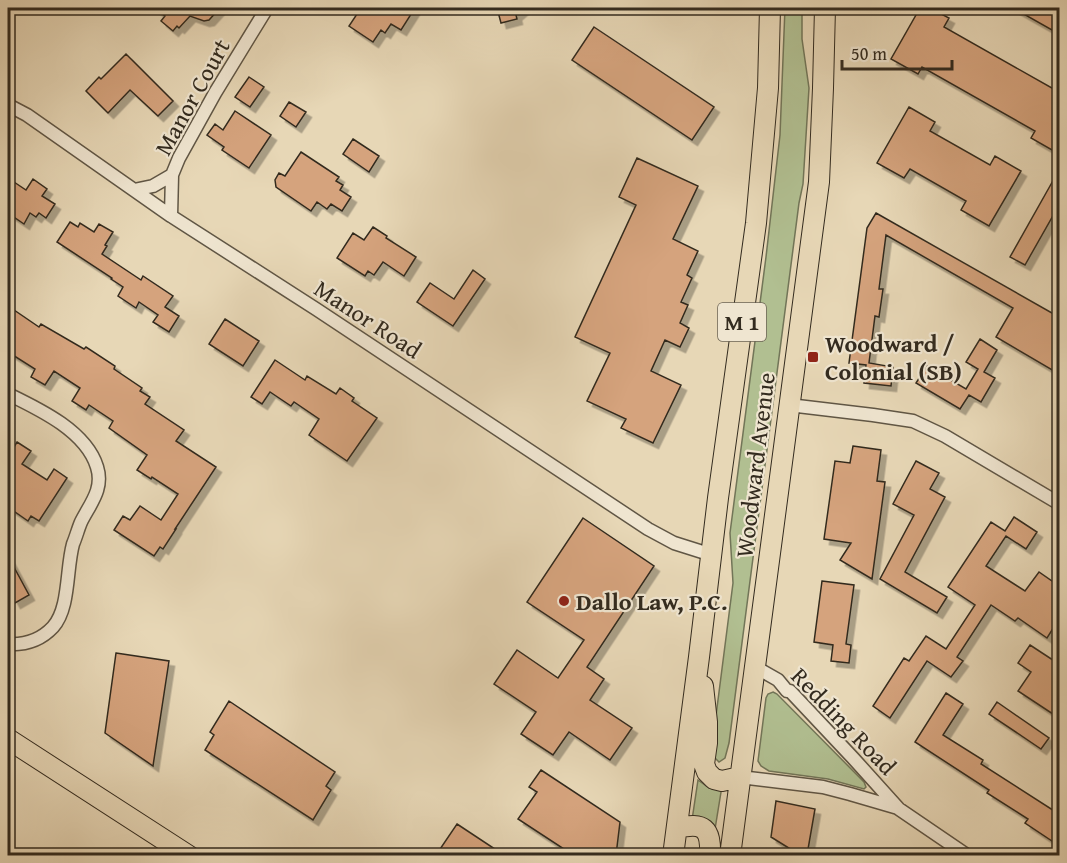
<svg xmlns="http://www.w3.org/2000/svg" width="1067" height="863" font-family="'Gentium Book Plus',serif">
	<defs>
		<filter id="shadow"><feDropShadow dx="5.5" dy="5.5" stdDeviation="0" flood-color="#0004"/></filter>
	</defs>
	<rect width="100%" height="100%" fill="#e7d7b6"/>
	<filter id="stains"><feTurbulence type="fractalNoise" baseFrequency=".00333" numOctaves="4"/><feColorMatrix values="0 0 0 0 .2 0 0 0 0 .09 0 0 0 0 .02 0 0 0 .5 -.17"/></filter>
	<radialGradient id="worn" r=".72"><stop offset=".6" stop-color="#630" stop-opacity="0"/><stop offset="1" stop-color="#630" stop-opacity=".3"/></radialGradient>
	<path fill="#b1bf91" stroke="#727558" stroke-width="1.5" d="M785,8h17v31l7,49 -6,96 -4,19 -70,540 -4,15 -6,4 -6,-6v-17l20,-156 -3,-50 36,-276 14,-122z
		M773,692l4,2 87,88 2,5 -2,2 -36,-10 -59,-8 -8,-5 -3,-5 8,-63 2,-4z
		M698,780l11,8 13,-2 -7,43 -23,-9z"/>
	<path fill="#d5a37d" stroke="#332b1f" stroke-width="1.5" filter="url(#shadow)" d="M154,8h66l-11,12 -5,1 -14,-5 -11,12 -2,-2 -4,5 -12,-10 4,-5z
		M361,8h54l-14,22 -10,-6 -6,9 -4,-3 -8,12 -24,-16z
		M497,8h27l-8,7 1,4 -16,4z
		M920,8h10l19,10 -5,9 115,65v62l-28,-16 4,-7 -113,-64 -4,7 -27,-15z
		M1013,8h30l16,9v17z
		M594,27l120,80 -22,33 -120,-80z
		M126,54l47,47 -15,15 -28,-26 -22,23 -22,-22 13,-14 2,2z
		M249,77l15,10 -14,20 -15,-10z
		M289,102l17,10 -10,15 -16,-11z
		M909,107l26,15 -5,9 60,34 5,-9 26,15 -32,55 -28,-16 5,-9 -56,-32 -6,9 -27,-15z
		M235,111l36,24 -22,33 -27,-18 2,-3 -17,-12 8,-11 8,6z
		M353,139l26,17 -10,16 -26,-18z
		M301,152l38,25 -3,4 7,4 -3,5 11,7 -9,14 -11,-7 -4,5 -10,-7 -6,9 -35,-24 -1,-7 4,-7 6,3z
		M637,158l61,28 -25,53 25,12 -11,24 5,3 -11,24 7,3 -8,18 9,5 -9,19 -15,-7 -14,31 30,14 -28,58 -32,-15 5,-9 -39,-18 23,-48 -35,-16 61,-132 -17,-8z
		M1059,170v35l-34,60 -15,-8z
		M8,178l18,12 7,-11 14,10 -5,7 13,8 -9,14 -7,-5 -3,4 -6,-4 -6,11 -16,-11z
		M876,213l183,104v57l-63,-37 17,-29 -127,-73 -7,54h4l-4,28 -4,-1 -6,47 24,4 -2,19 -27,-3 2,-18 -17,-2 18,-135z
		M70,222l8,5 2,-4 14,9 5,-8 14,8 -8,13 2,1 -5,8 39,26 2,-4 30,20 -8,11 14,9 -10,16 -16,-10 5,-7 -19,-13 -3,6 -18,-12 5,-9 -12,-8 1,-1 -55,-36z
		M373,227l14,9 -1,2 30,19 -12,19 -21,-14 -9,13 -6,-4 -3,5 -28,-18 16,-25 11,7z
		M473,270l12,9 -32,47 -36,-24 13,-19 24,16z
		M8,310l4,3 2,-3 25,17 2,-3 43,25 2,-2 29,19 -1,3 28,19 -2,3 10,6 -5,7 39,26 -8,11 40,26 -41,62h1l-13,20 -3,-2 -6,9 -40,-26 9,-14 7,4 10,-14 21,14 17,-26 -26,-17 -1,2 -14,-9 10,-15 -38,-27 4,-7 -24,-16 -3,5 -14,-9 8,-13 -26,-17 -9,14 -14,-8 4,-8 -27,-17z
		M225,319l34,22 -16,25 -34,-22z
		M980,339l17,11 -13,22 11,6 -14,24 -12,-7 -9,14 -44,-26 11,-17 39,23 12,-20 -12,-7z
		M275,360l30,20 2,-4 29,18 4,-6 14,10 -2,3 25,17 -30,43 -38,-26 10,-16 -25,-17 -3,4 -21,-14 -8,12 -11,-7z
		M17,442l14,9 -9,13 25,16 7,-11 13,9 -28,43 -8,-5 -3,5 -20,-14v-50z
		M853,446l28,4 -4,31 8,1 -13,97 -32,-19 11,-17 -27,-4 11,-78 15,2z
		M916,461l23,12 -9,16 15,8 -40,75 42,25 -10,16 -57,-34 34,-64 -21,-11z
		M1014,517l23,15 -11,17 -20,-13 -20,30 39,25 14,-19 20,14v11l-5,8 5,3v11l-12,19 -29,-20 -3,3 -24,-16 -34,52 6,4 -12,16 -24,-16 -37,57 -17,-12 31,-48 5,3 17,-25 20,13 29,-44 -27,-18 43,-65 14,9z
		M583,518l71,48 -67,101 17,12 -14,21 42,28 -22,32 -41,-28 -16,23 -32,-21 15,-22 -42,-28 23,-34 41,28 26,-38 -57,-38z
		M8,556l21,39 -14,8 -7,-13z
		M822,581l32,4 -8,59 5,1 -2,18 -18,-2 2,-16 -19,-3z
		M1030,645l29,19v54l-41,-27 13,-19 -13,-9z
		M116,653l53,8 -16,105 -48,-33z
		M946,693l17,11 -20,31 40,25 -2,4 78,50v23l-4,6 -30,-20 3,-4 -41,-26 2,-3 -74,-48z
		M229,701l106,71 -9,14 5,4 -18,30 -108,-70 9,-15 -4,-3z
		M997,702l52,36 -8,11 -52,-35z
		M541,770l79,52 -4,33h-43l-55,-36 19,-27 -8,-5z
		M776,801l39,8 -8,46h-7l-29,-18z
		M457,824l47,31h-68z"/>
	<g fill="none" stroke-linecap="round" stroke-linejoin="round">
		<g stroke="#605645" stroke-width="15">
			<path id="street" d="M8,105l19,10 144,101 145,93 332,220 26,14 38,12
				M134,190l19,-4 19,-11
				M171,216l1,-41 7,-17 36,-65 52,-85
				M8,394c31,15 78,37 89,73 7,22 -7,37 -16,55 -3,7 -5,15 -8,22 -7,25 -3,64 -20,83 -13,14 -28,18 -45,17
				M789,405l84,10 40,6 32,15 115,68
				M755,667l23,13 9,11h3l63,67 46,51 69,47
				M740,777l83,10 27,7 48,14"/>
		</g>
		<g stroke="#332b1f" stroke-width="22">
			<path id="primary" d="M703,686l4,36v21l-3,21 3,8 7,7 8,2 18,-4
				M8,739l181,117
				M677,828c27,-6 34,0 33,28
				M673,856l26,-199 19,-159 38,-275 12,-135 2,-80
				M730,856l89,-674 4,-94 2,-80"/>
		</g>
		<use href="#street" stroke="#efe5d0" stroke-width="12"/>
		<use href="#primary" stroke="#e7d7b6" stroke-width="20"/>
	</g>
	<g fill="#8f2418" stroke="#efe5d0" stroke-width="2">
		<rect x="807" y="351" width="12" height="12" rx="3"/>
		<circle cx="564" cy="601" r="6"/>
	</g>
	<g text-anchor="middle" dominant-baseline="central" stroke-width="4.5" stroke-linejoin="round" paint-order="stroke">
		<rect fill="#efe5d0" stroke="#6b6354" stroke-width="1.5" x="718" y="303" width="48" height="38" rx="4.5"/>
		<g font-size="22" font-weight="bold" fill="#332b1f">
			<text x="742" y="322">M 1</text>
		</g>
		<g font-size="24" fill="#332b1f" stroke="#efe5d0">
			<text transform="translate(192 97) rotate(-61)">Manor Court</text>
			<text transform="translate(368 319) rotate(33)">Manor Road</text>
			<text transform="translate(755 465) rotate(-83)">Woodward Avenue</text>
			<text transform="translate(844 721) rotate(46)">Redding Road</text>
		</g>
		<g font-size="24" font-weight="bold" fill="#332b1f" stroke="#efe5d0" text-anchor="start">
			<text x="825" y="343">Woodward /<tspan x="825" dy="28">Colonial (SB)</tspan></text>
			<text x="576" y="601">Dallo Law, P.C.</text>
		</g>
	</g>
	<rect width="1067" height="863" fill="none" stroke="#e7d7b6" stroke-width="30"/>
	<rect x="9" y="9" width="1049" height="845" fill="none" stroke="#332b1f" stroke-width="3"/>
	<rect x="15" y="15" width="1037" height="833" fill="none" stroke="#332b1f" stroke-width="1.5"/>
	<path d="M842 60v9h110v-9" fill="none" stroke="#332b1f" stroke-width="3"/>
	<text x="851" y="60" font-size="18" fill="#332b1f" stroke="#efe5d0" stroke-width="4.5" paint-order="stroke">50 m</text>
	<rect width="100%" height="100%" filter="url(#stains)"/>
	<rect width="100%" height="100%" fill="url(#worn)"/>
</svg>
